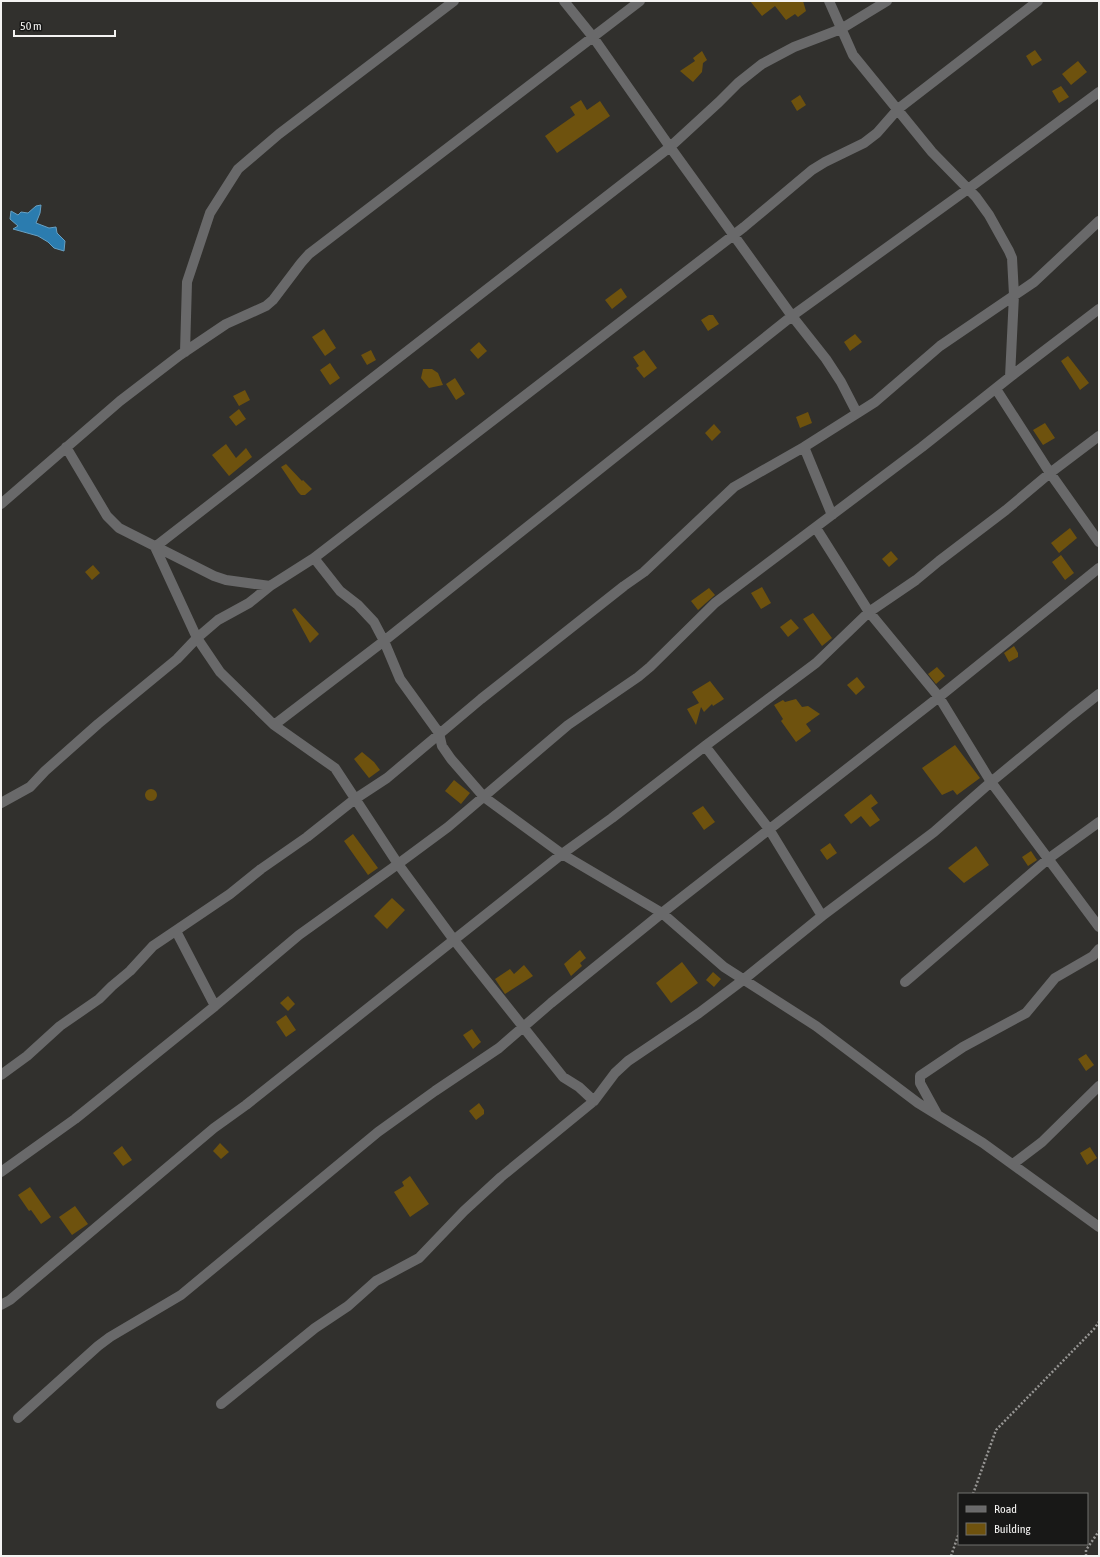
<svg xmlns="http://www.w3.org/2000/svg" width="1100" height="1557" font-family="'Asap Condensed',sans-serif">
	<rect width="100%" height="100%" fill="#31302d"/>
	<path fill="#2b7caf" stroke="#67a0c3" d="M41,205l-1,8 -4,10 13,5 7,-1 1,6 8,8 -1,10 -10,-3 -6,-6 -10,-6 -25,-7 5,-3 -8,-7 1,-8 7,4 3,-3 7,1 8,-7z"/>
	<path fill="#6e520e" d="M750,1h53l3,10 -8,6 -3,-3 -9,6 -11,-14 -13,10z
		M1035,50l7,10 -10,6 -6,-10z
		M702,51l5,9 -4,3 -1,9 -9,10 -13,-11 15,-10 -2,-3z
		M1078,61l9,11 -16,13 -9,-11z
		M1061,86l8,11 -10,6 -7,-12z
		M800,95l6,10 -9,6 -6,-10z
		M581,100l6,10 13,-9 10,15 -53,37 -12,-17 30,-21 -5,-8z
		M621,288l6,9 -15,12 -7,-9z
		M709,315h4l6,9 -11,7 -7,-11z
		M324,329l12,19 -11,8 -13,-19z
		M855,334l7,8 -12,9 -6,-9z
		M479,342l8,9 -9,8 -8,-9z
		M371,350l5,10 -9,5 -6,-10z
		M644,350l13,18 -13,10 -8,-10 3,-2 -6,-9z
		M1068,356l21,27 -9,7 -19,-29z
		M330,363l10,15 -10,7 -10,-15z
		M423,369h9l6,4 5,12 -14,3 -8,-10z
		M455,378l10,16 -9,6 -10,-16z
		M245,390l5,10 -11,6 -6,-10z
		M239,409l7,10 -10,7 -7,-9z
		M808,412l4,11 -12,5 -4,-11z
		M1045,423l10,15 -12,7 -10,-15z
		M714,424l7,8 -9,9 -7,-8z
		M226,444l10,14 10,-10 6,9 -23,19 -17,-21z
		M286,464l16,17 1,-1 9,9 -7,6h-4l-3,-3 -17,-25z
		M1070,528l7,10 -18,15 -8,-10z
		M891,551l7,8 -9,8 -7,-8z
		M1061,555l13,18 -9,7 -13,-18z
		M93,565l7,8 -8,7 -7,-8z
		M762,587l9,16 -10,6 -10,-16z
		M709,588l6,7 -17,15 -7,-9z
		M295,608l24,26 -9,9 -18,-33z
		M813,613l19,25 -10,8 -19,-27z
		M791,619l8,9 -11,9 -8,-10z
		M1014,646l4,7v4l-9,5 -5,-9z
		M937,667l8,9 -9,8 -8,-10z
		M857,677l8,10 -9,8 -9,-10z
		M710,681l14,18 -11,7 -1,-2 -8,8 -3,-5 -5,18 -9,-16 12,-6 -7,-11z
		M796,699l6,8 6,-1 12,8 -14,10 5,7 -15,11 -15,-21 2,-2 -9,-14 9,-5 2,2z
		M955,745l25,33 -23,17 -4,-5 -11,5 -20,-27z
		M362,752l12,10 6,8 -11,8 -15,-19z
		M454,780l16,13 -9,11 -16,-13z
		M145 795a6 6 0 1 1 12 0a6 6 0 1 1-12 0Z
		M871,794l7,9 -7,5 9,12 -10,7 -9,-11 -10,8 -7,-9z
		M703,806l12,16 -11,8 -12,-17z
		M353,834l25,34 -10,7 -24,-34z
		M830,843l7,10 -10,7 -7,-10z
		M976,846l13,19 -25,18 -16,-15z
		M1031,851l6,9 -9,6 -6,-9z
		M392,898l13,12 -18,19 -13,-13z
		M580,950l6,8 -6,5 2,3 -11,10 -7,-12z
		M682,962l16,21 -27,20 -15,-20z
		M524,965l9,11 -28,18 -10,-15 15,-10 4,5z
		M713,972l8,7 -7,8 -8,-7z
		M288,996l7,8 -7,7 -8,-8z
		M286,1015l10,15 -10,7 -10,-15z
		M472,1029l9,13 -8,7 -10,-14z
		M1086,1054l8,11 -8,6 -8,-12z
		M479,1103l5,7v4l-8,6 -7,-9z
		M220,1143l9,9 -8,7 -8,-8z
		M122,1146l10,14 -9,6 -10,-13z
		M1090,1147l7,11 -10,7 -7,-12z
		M410,1176l19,28 -19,13 -16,-25 10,-6 -2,-4z
		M30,1187l21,30 -10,7 -10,-14 -2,1 -11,-16z
		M75,1206l13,18 -16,11 -13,-18z"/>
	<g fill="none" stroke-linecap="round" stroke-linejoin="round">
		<path stroke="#969593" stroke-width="2.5" stroke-dasharray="2 2" stroke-linecap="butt" d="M973,1494l23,-64 98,-101 5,-7
			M951,1556l8,-23
			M1086,1556v-6l13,-19"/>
		<path stroke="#69696a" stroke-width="10" d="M564,1l29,36 77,110 49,-45 19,-19 24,-19 32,-17 47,-18 46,-28
			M829,1l24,54 79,97 44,45 13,18 20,36 3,7 2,37 -4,82
			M185,352l2,-70 23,-69 28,-44 41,-35 175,-133
			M996,389l54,84 49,69
			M66,447l41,69 12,12 95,48 12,4 44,6 44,-28 430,-331 68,-57 13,-8 39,-19 13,-10 21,-24 140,-108
			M804,447l28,68
			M1,504l119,-103 60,-46 46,-31 40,-18 7,-6 28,-37 8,-9 331,-253
			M816,528l53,84 70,85 52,85 108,145
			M314,558l26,33 18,14 16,17 10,19 16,38 39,54 3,13 9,13 33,38 78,57 100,59 62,54 92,59 102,77 65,40 116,84
			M274,725l110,-84 408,-325 176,-127 131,-97
			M705,746l64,83 53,87
			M1,803l29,-16 15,-16 53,-47 79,-65 20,-21 21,-18 31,-17 21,-17
			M176,931l39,75
			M905,982l6,-5 137,-118 51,-37
			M1,1075l26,-19 33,-30 39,-27 13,-13 18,-15 23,-25 77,-52 31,-25 46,-32 48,-38 32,-21 94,-79 143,-113 20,-14 90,-85 70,-40 71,-45 65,-56 94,-64 65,-61
			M594,1101l-15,-14 -16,-10 -109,-137 -56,-76 -63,-96 -61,-43 -54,-53 -23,-34 -42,-91 515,-400 122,169 34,43 15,23 16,31
			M937,1114l-17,-31v-7l43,-29 63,-34 29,-35 38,-22 6,-7
			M1013,1164l29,-22 57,-56
			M1,1172l74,-53 140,-113 84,-71 99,-71 50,-37 120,-102 70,-48 12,-10 65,-64 207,-156 88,-70 89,-68
			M1,1305l9,-5 204,-172 32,-23 316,-251 50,-36 93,-72 111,-83 53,-51 47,-32 23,-19 67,-51 44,-37 49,-37
			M221,1404l94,-76 33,-22 28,-25 43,-23 45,-47 37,-34 93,-76 21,-28 13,-12 71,-48 44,-33 79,-64 112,-84 57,-50 80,-66 28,-22
			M18,1418l80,-72 12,-9 71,-42 197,-163 57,-41 64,-43 52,-45 111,-90 277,-216 160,-129"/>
	</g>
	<rect width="1100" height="1557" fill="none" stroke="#f4f3f2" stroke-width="4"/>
	<rect x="958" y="1493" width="130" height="52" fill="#181817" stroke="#70706f"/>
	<rect x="966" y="1506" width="20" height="6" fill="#69696a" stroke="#70706f"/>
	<text x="994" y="1513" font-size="12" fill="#f4f3f2">Road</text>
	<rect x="966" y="1523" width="20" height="12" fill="#6e520e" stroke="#70706f"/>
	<text x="994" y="1533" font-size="12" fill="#f4f3f2">Building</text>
	<path d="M14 30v6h101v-6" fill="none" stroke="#f4f3f2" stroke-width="2"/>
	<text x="20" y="30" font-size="12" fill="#f4f3f2" stroke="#181817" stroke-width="3" paint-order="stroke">50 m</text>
</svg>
